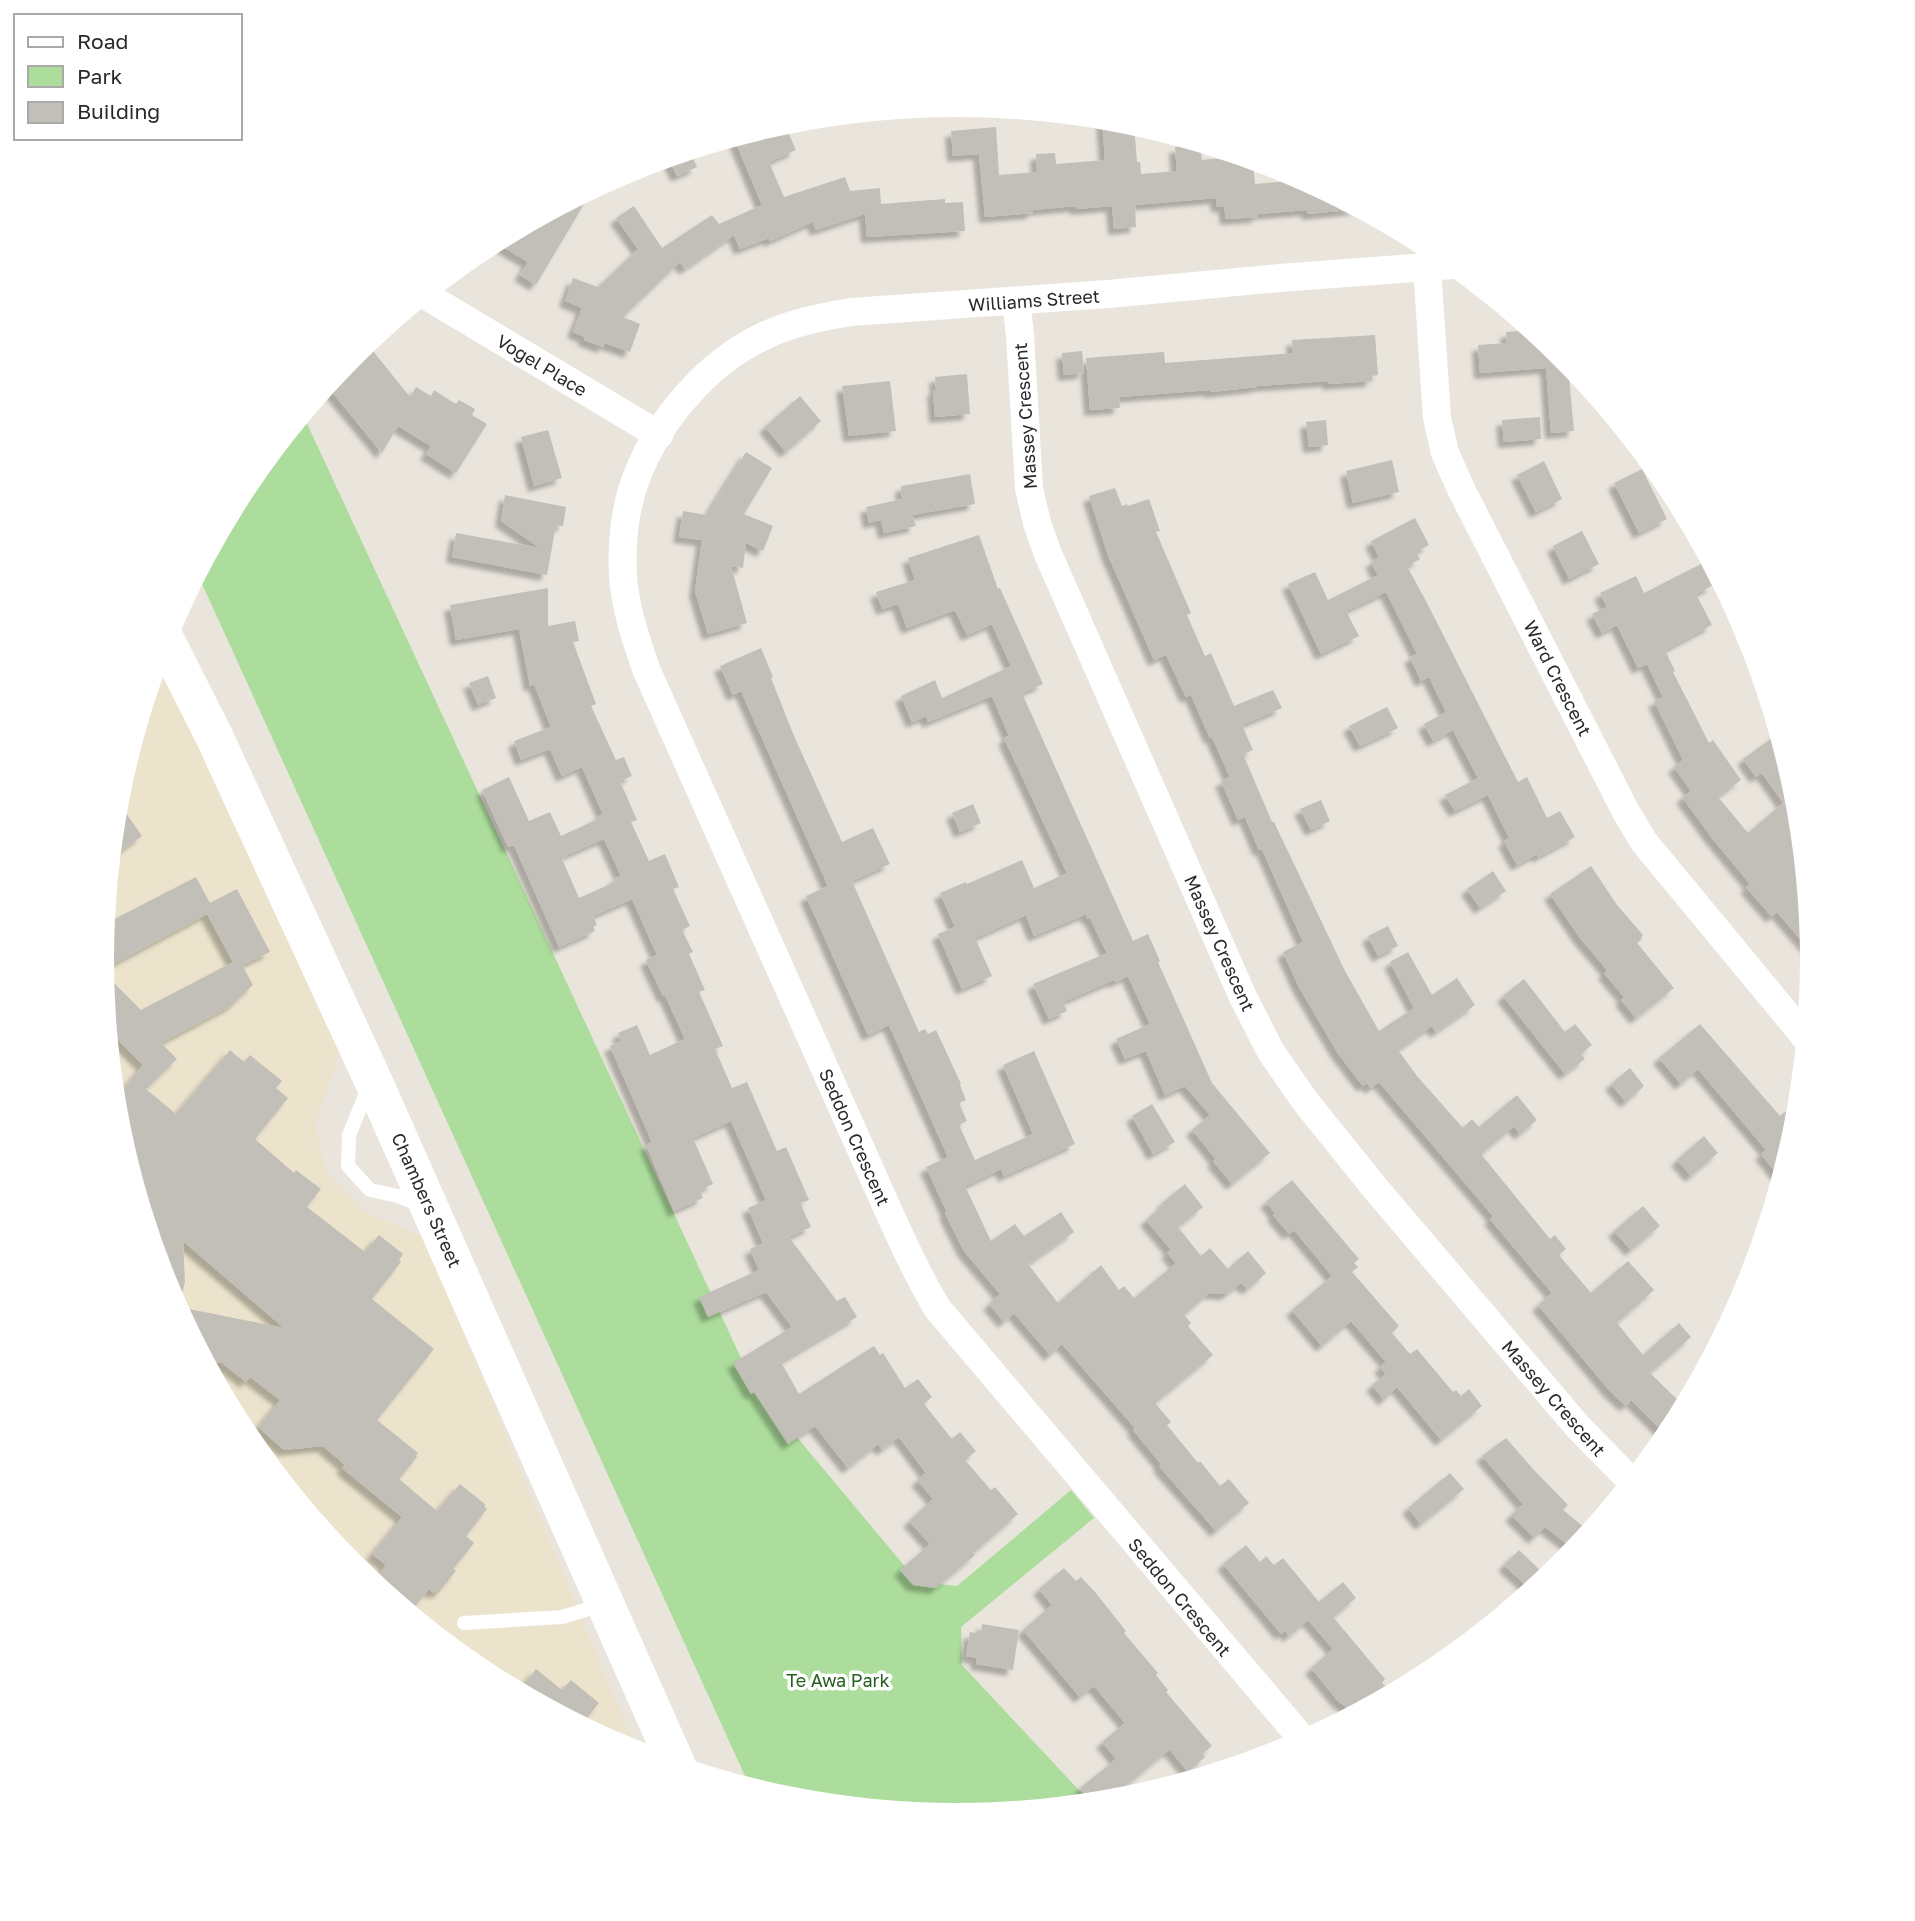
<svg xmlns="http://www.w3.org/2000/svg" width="1915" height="1921" font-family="'Golos Text',sans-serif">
	<defs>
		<filter id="shadow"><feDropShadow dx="-6" dy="6" stdDeviation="2" flood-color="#0004"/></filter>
	</defs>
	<rect width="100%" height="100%" fill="#eae5dc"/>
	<path fill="#ebe3cc" d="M160,654l181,395 -26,76 11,46 36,39 62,28 214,516 -8,-3 -148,-79 -130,-107 -106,-129 -79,-148 -49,-161 -16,-167 16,-167z"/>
	<path fill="#acdd9c" d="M303,415l451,971 164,196 39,4 114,-96 23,28 -133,109 1,38 129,138 -134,13 -167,-16 -36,-11 -9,-13 -547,-1201 48,-90z"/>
	<path fill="#c2bfb8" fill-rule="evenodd" filter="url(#shadow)" d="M1102,119l32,5 3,38h3l1,12 36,-3 -2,-24 25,-2 2,15 38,-4 13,4 2,24 36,-3v-8l67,36 -50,5 -1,-4 -49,4v3l-32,2 -2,-13 -7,1 -1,-9 -81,7 1,22 -22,2 -2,-23 -36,3v-3l-43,4v3l-48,4 -6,-63 -26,2 -2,-25 45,-4 3,48 38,-3 -1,-18 19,-1 1,11 49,-4z
		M784,123l12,27 -27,12 15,35 61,-20 5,14 30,-3 1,16 64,-5v4l18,-1 2,29 -98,6 -2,-23 -49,16 -3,-8 -43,19 -1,-3 -29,11 -6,-14 -49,34 -5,-7 -57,55 17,7 -10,28 -25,-9 -2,4 -19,-7 1,-3 -12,-5 9,-24 -17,-7 8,-23 25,9 40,-38 -22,-31 18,-12 28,42 50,-33 7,9 43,-19 -28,-67z
		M690,151l7,16 -20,9 -9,-18z
		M593,189l-57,96 -16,-10 8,-13 -33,-20 46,-25 8,6 8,-15z
		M1532,330l31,26 8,10h-3l6,65 -23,2 -5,-65 -66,5 -2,-28 29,-2 -1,-11z
		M1375,335l3,40 -6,1v5l-43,3 -1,-3 -71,5v1l-47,5v-2l-91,7 1,11 -30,2 -4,-52 78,-6 1,11 128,-10 -1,-13z
		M369,346l41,51 6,-10 15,9 3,-6 22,14 3,-4 16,9 -3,6 15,9 -31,49 -30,-19 5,-8 -33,-20 -16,27 -55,-67 14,-17z
		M1082,351l2,22 -20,2 -2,-22z
		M967,374l3,40 -35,3 -2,-27h3l-1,-13z
		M890,381l6,50 -47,5 -7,-50z
		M800,396l21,25 -35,31 -21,-25z
		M1540,417l1,22 -37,3 -2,-22z
		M1326,420l2,25 -19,2 -3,-25z
		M548,430l14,48 -28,8 -13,-49z
		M746,452l26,16 -28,46 29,12 -10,25 -17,-8 -3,25 -12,-2 16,57 -39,11 -13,-43 7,-51 -23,-3 4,-26 24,4z
		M1392,460l7,32 -46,11 -7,-32z
		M1544,461l18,38 -26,13 -19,-37z
		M1642,469l25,50 -28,14 -25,-50z
		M970,474l5,30 -63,11 4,11 -32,7 -3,-13 -12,3 -3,-16 36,-8 -1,-13z
		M1115,488l7,18 5,-2 1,2 21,-7 11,32 -4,1 35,81 -4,2 18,41 6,-3 23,53 39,-16 9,18 -40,17 11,25 -10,4 29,68h2l71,149 34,60 35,-23 -24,-46 18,-10 24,43 25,-17 18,27 -39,27 -4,-6 -34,24 19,26 46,52 9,-9 7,8 38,-32 20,25 -17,14 -6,-8 -33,28 69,85 5,-4 11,14 -7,6 32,38 37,-32 26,29 -37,33 26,32 36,-32 12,14 -41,36 35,34 -17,30 -37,-37 -5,6 -17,-16 -71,-85 14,-12 -62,-74 3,-3 -114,-134 -8,6 -4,-5 -4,3 -26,-34 -38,-65 -16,-35 20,-10 -41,-93 -3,1 -14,-33 -7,3 -17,-39 9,-4 -18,-40 -2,1 -19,-43 -5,2 -20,-42 -12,5 -46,-105 -19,-59z
		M505,495l61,12 -3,19 -7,-1 -9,50 -95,-18 4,-24 84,15 -39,-27z
		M1415,518l14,27 -13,7 4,7 -13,7 21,39 90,177 9,-5 20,41 13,-7 15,26 -37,20 -1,-3 -20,11 -13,-24 5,-3 -21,-43 -33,16 -10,-16 33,-17 -25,-48 -20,11 -9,-17 22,-12 -17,-35 -8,4 -11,-24 7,-3 -31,-62 -40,19 13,25 -38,18 -33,-70 27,-12 13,28 50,-25 -7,-13 8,-5 -8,-16z
		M1582,531l17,33 -30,15 -16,-33z
		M979,535l19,54 2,-1 43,96 -21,9 111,248 15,-7 12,27 -2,1 54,121 58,70 -38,31 -19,-23 3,-2 -24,-29 18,-15 -25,-29 -20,9 -19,-44 -21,8 -9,-20 34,-15 -22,-48 -13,6 -1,-2 -51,22 4,9 -18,8 -16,-35 74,-31 -17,-35 -2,1 -2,-5 -52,22 -8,-21 -51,23 17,38 -30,13 -24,-55 17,-7 -15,-34 26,-11 1,2 55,-24 12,28 33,-15 -63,-135 5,-2 -17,-40 -64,26 -2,-6 -14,6 -11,-26 34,-16 7,18 69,-32 -19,-42 -25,11 -12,-25 -48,18 -9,-24 -16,5 -6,-17 39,-12 -7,-22z
		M1701,564l11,22 -16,8 16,31 -47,25 10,21 -2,1 36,71 4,-3 28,40 -23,17 30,36 35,-30 -21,-30 -6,4 -13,-18 36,-26 18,61 16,160 -36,-42 -5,5 -26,-30 4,-3 -38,-46 -30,-41 9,-6 -17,-24 9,-7 -29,-59 9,-4 -16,-33 -9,4 -21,-43 -15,8 -10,-19 15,-7 -7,-14 36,-17 8,17z
		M548,588v38l27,-5 4,20 -6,1 23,62 -5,2 25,54 8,-3 8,19 -12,5 17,39 -6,2 18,39 16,-7 14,33 -6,2 17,37 -8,4 11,22 -4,2 16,36 -6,2 24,54 -8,3 17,39 15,-6 30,69 9,-4 23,53 -9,3 11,24 -22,10 48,64 8,-4 12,20 -76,45 18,32 75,-48 6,9 3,-2 22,35 13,-9 14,18 -8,7 28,35 8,-7 16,19 -11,9 26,30 4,-3 23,27 -45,39 2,2 -39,33 -23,-3 -13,-15 30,-26 -21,-23 24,-22 -16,-19 9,-7 -27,-36 -17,13 -4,-6 -30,24 -33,-42 -27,18 -34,-52 -3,2 -18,-31 59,-36 -26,-35 -58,25 -9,-20 60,-27 -9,-21 13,-6 -15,-35 18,-8 -35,-79 -38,17 20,46 -13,6 3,8 -29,13 -28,-66 6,-3 -42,-96 11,-5 -3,-8 19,-8 13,30 35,-16 -20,-44 -2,1 -17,-36 11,-5 -25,-56 -39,17 4,9 -4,2 2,4 -36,16 -45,-102 -6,2 -26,-57 27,-13 20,44 21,-9 11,24 35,-16 -1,-2 8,-4 -21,-47 -20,9 -12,-27 -29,11 -7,-19 37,-14 -17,-43 -4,2 -11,-57 -63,11 -6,-35zM604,839l17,37 -7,2 1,4 -36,16 -17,-39 7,-5z
		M761,648l12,29 -2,1 23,58 48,106 31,-14 17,36 -38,17 67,151 6,-3 3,5 8,-4 25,54 -1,1 6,15 -7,3 8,18 -8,4 16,35 58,-26 -30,-69 31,-14 41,93 -71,32 -3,-7 -36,17 26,55 24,-17 9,12 37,-24 13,20 -46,32 30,39 43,-38 18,25 5,-4 10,12 42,-35 -9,-10 4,-3 -25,-30 17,-15 -1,-2 23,-19 18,23 -25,20 23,29 9,-8 18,21 20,-18 18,22 -18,16 -7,-6 -14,11 -18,-1 -25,22 7,8 -3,3 25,29 -58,48 16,19 -4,3 31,38 2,-2 20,25 9,-7 20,24 -33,28 -57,-65 2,-2 -28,-34 2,-2 -73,-84 -12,11 -36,-42 -10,9 -15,-18 11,-10 -36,-43 -19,-38 2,-1 -21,-45 22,-10 -59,-132 -21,10 -62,-139 22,-10 -87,-195 -8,4 -13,-29z
		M488,676l8,22 -18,7 -9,-22z
		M1387,707l11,21 -38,18 -11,-20z
		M117,800l25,36 -30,21 3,-30z
		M1321,800l9,21 -19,9 -11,-21z
		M973,804l8,19 -21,9 -8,-19z
		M1591,866l26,39 26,30 -2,3 1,1 -5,4 37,45 -38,30 -15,-18 3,-3 -20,-24 3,-3 -27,-32 -30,-44z
		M1493,871l13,20 -26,17 -13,-19z
		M196,877l14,26 27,-14 33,63 -28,13 11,20 -21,20 -71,38 16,16 -31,30 30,25 54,-64 14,12 6,-7 32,26 -6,7 12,10 -33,41 39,34 2,-3 25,19 -14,18 58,45 14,-17 24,19 -4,6 2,2 -29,37 62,50 -57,71 41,33 -2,3 1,1 -18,22 38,32 23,-27 26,21 -2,1 3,3 -21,27 8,7 -21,26 3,2 -18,22 -3,-3 -2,3 -4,-4 -19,24 -32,-26 7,-9 -6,-4 7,-9 -14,-11 30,-37 -60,-49 3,-3 -22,-19 -39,4 -26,-23 22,-27 -30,-23 -4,5 -24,-19 -17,-2 -38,-73 -49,-161 -3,-29 28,-33 -35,-35 -5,-58 38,38 92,-48 -26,-48 -105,56v-10l3,-36zM183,1241l101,87 -105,-21 6,-25z
		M1388,926l10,20 -20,10 -10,-20z
		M1524,979l41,53 10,-8 17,21 -11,9 4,5 -20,15 -62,-78z
		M1700,1024l80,92 9,-7 9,10 -1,9 -16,51 -20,-25 5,-4 -68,-81 -17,15 -22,-26z
		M1630,1068l14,18 -18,16 -15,-18z
		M1152,1104l23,38 -22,12 -21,-38z
		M1704,1136l14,17 -27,23 -14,-16z
		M1292,1180l67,79 -5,4 4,4 -6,5 47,54 -7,7 18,21 7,-5 36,43 3,-2 5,6 8,-7 13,17 -41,34 -44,-53 -13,13 -12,-15 14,-11 -6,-7 6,-5 -35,-41 -29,25 -30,-36 40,-34 -38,-46 -5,4 -16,-19 2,-2 -9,-11z
		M1643,1206l17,20 -29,24 -17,-19z
		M1506,1438l27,31 35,36 -5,5 27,22 -15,18 -30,-23 -11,11 -23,-23 12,-11 -41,-48z
		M1450,1473l14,16 -43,35 -13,-16z
		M1246,1545l14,17 6,-6 8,9 9,-7 36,44 24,-20 13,16 -23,19 52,62 -3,4 12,10 -39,21 -17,-13 -27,-33 22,-19 -25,-29 -19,16 -4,-5 -4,3 -58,-70z
		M1519,1550l29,28 -16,13 -28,-26z
		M1064,1568l12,13 5,-4 14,15 31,39 -2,2 34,40 -2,2 12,15 -2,2 46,54 -10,8 3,3 -17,15 -18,-22 -5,3 -48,40 6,7 -30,3 -13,-15 36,-29 -14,-17 23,-19 -31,-37 -14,11 -57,-67 29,-25 -13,-16z
		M982,1624l37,6 -6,40 -37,-6 1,-6 -11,-2 4,-24 11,2z
		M536,1669l26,21 9,-10 28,23 -18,22 -63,-33z"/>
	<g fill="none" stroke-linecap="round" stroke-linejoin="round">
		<path stroke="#fff" stroke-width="14" d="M369,1086l-20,49 -1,31 22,24 28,6 22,9
			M464,1623l98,-6 43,-13"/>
		<path stroke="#fff" stroke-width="28" d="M1427,267l10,151 8,35 17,38 164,321 18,30 162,196
			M425,295l234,140
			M1016,301l4,34 9,153 8,35 11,31 195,443 28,55 34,49 70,87 203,239 54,55
			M1304,1741l-367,-433c-25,-43 -45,-89 -65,-134l-226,-505c-10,-30 -21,-61 -23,-93 -2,-33 2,-70 14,-100 22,-57 71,-114 127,-140 27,-13 57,-19 87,-24l257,-18 172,-16 173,-13"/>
		<path stroke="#fff" stroke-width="38" d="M165,639l49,97 158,342 305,688"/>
	</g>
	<g text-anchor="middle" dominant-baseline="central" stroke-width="7" stroke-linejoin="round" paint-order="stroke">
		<g font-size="18" fill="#292929" stroke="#fff">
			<text transform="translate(1034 300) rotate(-4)">Williams Street</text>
			<text transform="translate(542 365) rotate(31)">Vogel Place</text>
			<text transform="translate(1025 416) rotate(-94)">Massey Crescent</text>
			<text transform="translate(1558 678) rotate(63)">Ward Crescent</text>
			<text transform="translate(1220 943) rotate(66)">Massey Crescent</text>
			<text transform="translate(855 1137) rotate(66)">Seddon Crescent</text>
			<text transform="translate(427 1200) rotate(66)">Chambers Street</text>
			<text transform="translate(1554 1398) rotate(49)">Massey Crescent</text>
			<text transform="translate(1180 1597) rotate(50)">Seddon Crescent</text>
		</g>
		<g font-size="18" fill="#265f1f" stroke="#fff">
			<text x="838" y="1680">Te Awa Park</text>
		</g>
	</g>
	<path d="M0 0H1915V1921H0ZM114 960a843 843 0 1 1 1686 0a843 843 0 1 1-1686 0Z" fill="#fff" fill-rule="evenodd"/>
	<rect x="14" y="14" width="228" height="126" fill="#ffffff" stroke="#a9a9a9" stroke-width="2"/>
	<rect x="28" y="37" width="35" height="10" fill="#ffffff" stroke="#a9a9a9" stroke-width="2"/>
	<text x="77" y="49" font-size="21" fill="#292929">Road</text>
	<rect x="28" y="66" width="35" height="21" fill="#acdd9c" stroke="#a9a9a9" stroke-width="2"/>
	<text x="77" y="84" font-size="21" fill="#292929">Park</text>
	<rect x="28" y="102" width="35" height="21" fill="#c2bfb8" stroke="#a9a9a9" stroke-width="2"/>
	<text x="77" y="119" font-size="21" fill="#292929">Building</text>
</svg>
